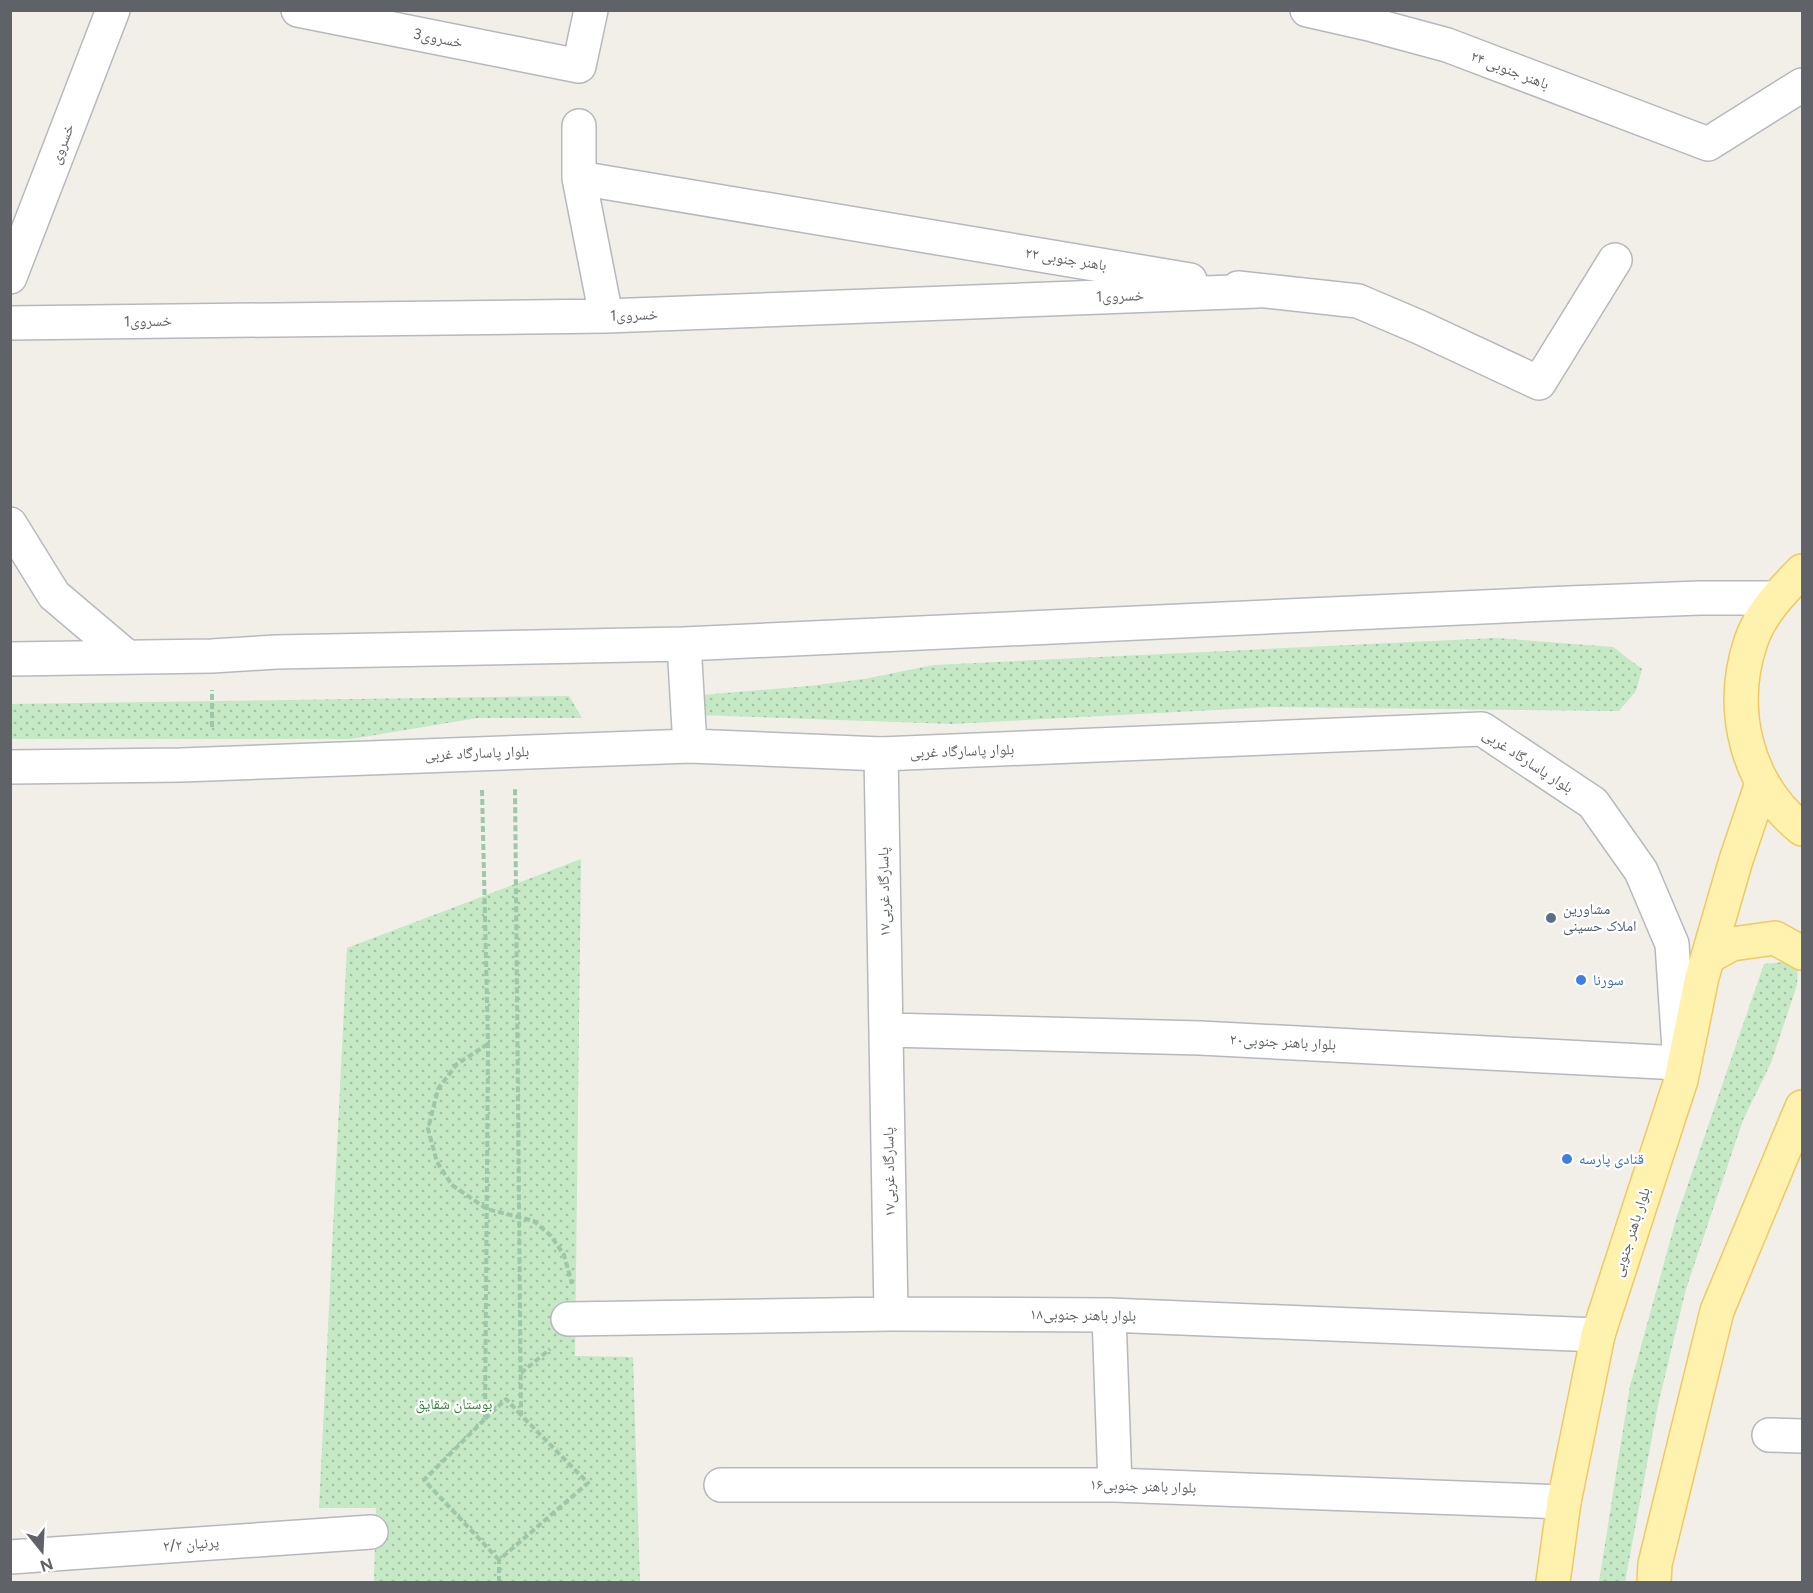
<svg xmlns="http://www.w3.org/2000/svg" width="1813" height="1593" font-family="Figtree,'Noto Naskh Arabic',sans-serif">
	<defs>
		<pattern id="grass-dots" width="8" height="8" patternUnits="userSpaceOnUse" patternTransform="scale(1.5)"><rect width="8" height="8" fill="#c5e8c5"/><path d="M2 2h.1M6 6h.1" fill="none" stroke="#a3c0a4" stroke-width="1.8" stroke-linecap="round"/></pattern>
	</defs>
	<rect width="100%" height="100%" fill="#f1efe8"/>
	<path fill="url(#grass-dots)" d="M1496,638l117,9 29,22 -6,22 -17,20 -346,-4 -321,17 -253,-9 2,-20 108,-9 55,-7 70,-14z
		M569,696l13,22h-105l-126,21h-340v-35z
		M581,859l-6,497 58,1 7,225h-266l2,-74h-57l28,-560z
		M1784,962l14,2 -1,21 -26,78 -28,57 -57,169 -28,116 -33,177h-26l31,-196 47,-170 87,-252z"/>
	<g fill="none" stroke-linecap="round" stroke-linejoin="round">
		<g stroke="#b5b8bc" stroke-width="36">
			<path id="street" d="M298,10l281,56 12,-56
				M1307,10l66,15 74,20 261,99 94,-59
				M579,126v52l27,138
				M579,178l611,102
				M1238,288l120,13 61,26 120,56 76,-123
				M10,323l596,-7 652,-25
				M881,754l10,560
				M887,1030l313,8 480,25
				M1109,1315l6,170
				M568,1319l323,-5 218,1 489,20
				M1769,1435l33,1
				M721,1485h394l449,17
				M10,1557l361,-25"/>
		</g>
		<g stroke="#b6babf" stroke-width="36">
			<path id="secondary" d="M10,277l103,-267
				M10,524l44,71 72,61
				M684,644l6,102
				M10,659l202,-3 64,-4 408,-8 885,-41 131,-5h75
				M10,767l171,-2 509,-19 191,8 601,-25 111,74 48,68 31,73 8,120"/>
		</g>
		<g stroke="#f2c960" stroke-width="36">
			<path id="primary" d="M1802,571c-20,20 -42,43 -51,70 -23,68 -5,143 51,188
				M1708,957l24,-13 43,-6 27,15
				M1553,1582l11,-80 34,-167 83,-255 21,-103 34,-117 26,-77
				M1654,1582l1,-18 62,-253 85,-204"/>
		</g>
		<path stroke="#9cc7a9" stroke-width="4" stroke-dasharray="6 3" stroke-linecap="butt" d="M212,727v-37
			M482,790l6,254 -3,375 -61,61 75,80
			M488,1044l-31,20 -19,25 -10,40 9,33 15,23 35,24 47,12 17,15 13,19 8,29
			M521,1373l29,-24
			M485,1419l21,-20 15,16
			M499,1582v-22l89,-77 -67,-68 -6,-628"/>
		<use href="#street" stroke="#fff" stroke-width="33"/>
		<use href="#secondary" stroke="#fff" stroke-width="33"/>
		<use href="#primary" stroke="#fff2af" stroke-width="33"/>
	</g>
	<circle fill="#5c6f8a" stroke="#fff" stroke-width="2" cx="1551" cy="918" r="6"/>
	<g fill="#3f7fe0" stroke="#fff" stroke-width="2">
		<circle cx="1581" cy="980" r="6"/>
		<circle cx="1567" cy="1159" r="6"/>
	</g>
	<g text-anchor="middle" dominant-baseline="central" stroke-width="4.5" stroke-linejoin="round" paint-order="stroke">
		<g font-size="15" fill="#5f6368" stroke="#fff">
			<text transform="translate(438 38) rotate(11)">3خسروى</text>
			<text transform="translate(1510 70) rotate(21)">۲۴ باهنر جنوبی</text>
			<text transform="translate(62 144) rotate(-69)">خسروى</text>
			<text transform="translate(1066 259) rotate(9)">۲۲ باهنر جنوبی</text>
			<text transform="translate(1120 296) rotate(-2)">خسروى1</text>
			<text transform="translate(634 315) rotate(-2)">خسروى1</text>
			<text transform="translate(148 321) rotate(-1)">خسروى1</text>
			<text transform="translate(962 751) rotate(-2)">بلوار پاسارگاد غربی</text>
			<text transform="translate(477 753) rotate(-2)">بلوار پاسارگاد غربی</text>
			<text transform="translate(1528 761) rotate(33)">بلوار پاسارگاد غربی</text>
			<text transform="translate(884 892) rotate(-91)">پاسارگاد غربی۱۷</text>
			<text transform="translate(1283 1042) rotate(3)">بلوار باهنر جنوبی۲۰</text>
			<text transform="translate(889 1172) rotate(-91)">۱۷پاسارگاد غربی</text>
			<text transform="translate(1631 1232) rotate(-72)">بلوار باهنر جنوبی</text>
			<text transform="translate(1083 1315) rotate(1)">۱۸بلوار باهنر جنوبی</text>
			<text transform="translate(1143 1486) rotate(2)">بلوار باهنر جنوبی۱۶</text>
			<text transform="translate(191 1544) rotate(-4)">پرنیان ۲/۲</text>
		</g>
		<g font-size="15" fill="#4e5e75" stroke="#fff" text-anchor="start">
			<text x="1563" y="909">مشاورین<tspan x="1563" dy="17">املاک حسینی</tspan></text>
		</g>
		<g font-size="15" fill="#366cbe" stroke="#fff" text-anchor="start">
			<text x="1593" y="980">سورنا</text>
			<text x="1579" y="1159">قنادی پارسه</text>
		</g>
		<g font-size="15" fill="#348238" stroke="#fff">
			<text x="454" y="1404">بوستان شقایق</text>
		</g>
	</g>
	<rect width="1813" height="1593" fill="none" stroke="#5f6368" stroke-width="24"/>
	<g transform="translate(42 1551) rotate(162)" stroke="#ffffff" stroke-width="4.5" paint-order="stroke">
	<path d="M0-4.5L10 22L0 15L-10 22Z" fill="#5f6368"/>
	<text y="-9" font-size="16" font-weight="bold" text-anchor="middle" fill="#5f6368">N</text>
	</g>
</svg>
